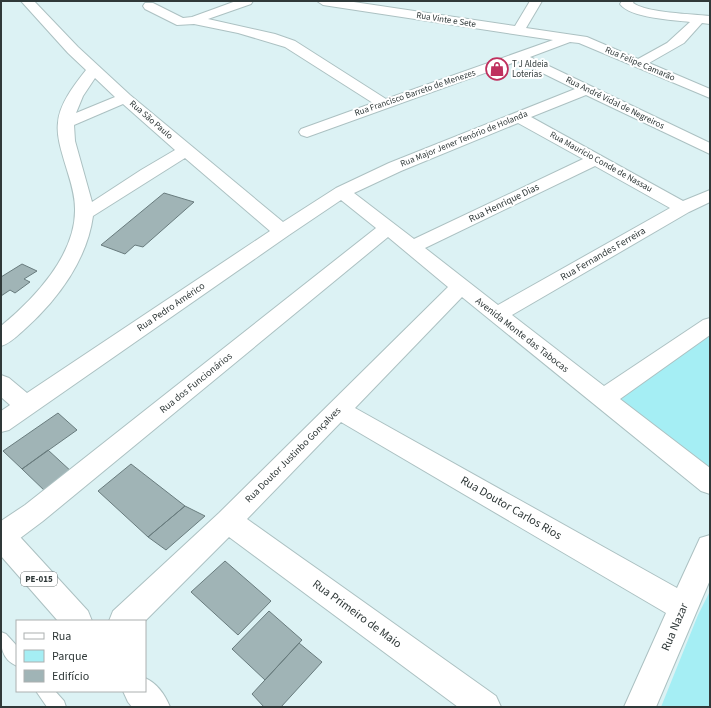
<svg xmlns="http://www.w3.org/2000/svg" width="711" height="708" font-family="'Source Sans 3',sans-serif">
	<rect width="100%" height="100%" fill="#dcf2f4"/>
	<path fill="#a5eef4" d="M710,320v166l-116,-90z
		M710,591v116h-49l37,-92z"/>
	<path fill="#a0b4b6" stroke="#697c7e" d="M164,193l30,9 -51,45 -8,-2 -10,9 -24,-9z
		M22,264l15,7 -13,8 6,3 -15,11 -5,-3 -9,6v-19z
		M58,413l19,17 -55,39 -19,-18z
		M48,450l25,23 -26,20 -25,-24z
		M131,464l54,42 -37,31 -50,-46z
		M185,506l20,10 -39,34 -18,-13z
		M225,561l46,40 -33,34 -47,-43z
		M269,611l33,29 -37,40 -33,-31z
		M299,643l23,19 -41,45h-17l-12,-13z"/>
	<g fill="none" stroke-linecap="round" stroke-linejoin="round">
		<g stroke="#acc1c2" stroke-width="2">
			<path id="service" d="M1,632l5,2 11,12v20c-16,-7 -16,-20 -16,-34z
				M36,691h19l9,10 2,6h-19z"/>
		</g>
		<g stroke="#acc1c2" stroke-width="2">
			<path id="minor" d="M21,1h13l44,46 52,48 153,127 53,-34 53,-25 186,-74 -57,-28 -211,76 -6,-2 -2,-3 2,-3 72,-26 -88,-56 -47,-14 -44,-9 -17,1 -32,-16 -2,-3 2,-3h8l30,15 9,-1 44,-16h17l-2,3 -43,15 67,15 20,7 91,58 167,-59 -230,-35 -6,-4h30l168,25 15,-25h12l-16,27 61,9 51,22 29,-16 23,-21c-17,-2 -60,-4 -70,-18l2,-3h12l-1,2c14,10 59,11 77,13v8l-8,-1 -18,20 -35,20 61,26v9l-131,-55 -9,-1 -40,15 180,86v11l-124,-59 -55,22 152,84 27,-11v12l-21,10 -177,103 92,71 99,-66 7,-2v17l-90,64 90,69v26l-9,-3 -239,-194 -107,111 322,180 23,-50 10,-3v45l-54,127h-32l42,-94 -325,-191 -94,97 249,177 5,11h-43l-229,-170 -84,84h-36l4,-10 106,-98 229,-226 -60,-50 -345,284 -32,24 -10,3v-27l24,-16 351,-277 -35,-28 -52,35 -280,195 -8,2v-21l9,-6 -9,-8v-22l8,3 18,15 243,-162 -85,-73 -92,58c-6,44 -35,83 -67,112 -8,7 -15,15 -25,18v-20c33,-27 75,-71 74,-117 0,-14 -4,-26 -8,-39 -4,-14 -11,-33 -9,-47 1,-19 17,-39 28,-53l-18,-17zM95,78l20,19 -39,16 7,-17zM123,104l52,46 -34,20 -49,32 -17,-61 -1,-16zM518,123l65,36 -169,80 -60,-46 47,-22zM595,166l75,42 -172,97 -73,-57z"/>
		</g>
		<g stroke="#acc1c2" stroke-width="2">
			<path id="trunk" d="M1,524l10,3 77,84 4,10h-34l-57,-65z
				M145,678c12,5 20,17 25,29h-38l-4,-5 -5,-11h22z"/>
		</g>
		<use href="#service" fill="#fff" fill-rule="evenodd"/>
		<use href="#minor" fill="#fff" fill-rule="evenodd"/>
		<use href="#trunk" fill="#fff" fill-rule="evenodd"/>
	</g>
	<defs>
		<g id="shop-ring" transform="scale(1.15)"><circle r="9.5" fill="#fff" stroke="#bf305e" stroke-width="1.5"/><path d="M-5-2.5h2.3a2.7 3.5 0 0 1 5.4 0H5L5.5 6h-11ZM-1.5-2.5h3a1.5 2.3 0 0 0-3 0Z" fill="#bf305e"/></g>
	</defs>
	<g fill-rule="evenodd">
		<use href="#shop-ring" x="497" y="69"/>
	</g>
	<g text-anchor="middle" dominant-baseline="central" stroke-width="4" stroke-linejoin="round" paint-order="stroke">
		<g font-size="9" fill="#303939" stroke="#fff">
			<text transform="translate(446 20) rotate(9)">Rua Vinte e Sete</text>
			<text transform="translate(640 64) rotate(23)">Rua Felipe Camarão</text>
			<text transform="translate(415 93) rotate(-19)">Rua Francisco Barreto de Menezes</text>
			<text transform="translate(615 103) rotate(26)">Rua André Vidal de Negreiros</text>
			<text transform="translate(151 120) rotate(41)">Rua São Paulo</text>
			<text transform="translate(464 139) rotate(-22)">Rua Major Jener Tenório de Holanda</text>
			<text transform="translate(601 162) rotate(29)">Rua Maurício Conde de Nassau</text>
		</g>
		<g font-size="9" fill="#303939" stroke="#fff" text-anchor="start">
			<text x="512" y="64">T J Aldeia<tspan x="512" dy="10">Loterias</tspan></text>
		</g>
		<rect fill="#fff" stroke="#6e7474" stroke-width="1" x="21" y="572" width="36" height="14" rx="3"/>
		<g font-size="9" font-weight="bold" fill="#303939">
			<text x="39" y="579">PE-015</text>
		</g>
		<g font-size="10" fill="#303939" stroke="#fff">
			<text transform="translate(504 203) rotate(-26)">Rua Henrique Dias</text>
			<text transform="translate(603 254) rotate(-30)">Rua Fernandes Ferreira</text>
			<text transform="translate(171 307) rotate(-34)">Rua Pedro Américo</text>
			<text transform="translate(522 335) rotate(38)">Avenida Monte das Tabocas</text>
			<text transform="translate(196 383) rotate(-39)">Rua dos Funcionários</text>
			<text transform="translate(293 455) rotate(-45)">Rua Doutor Justinbo Gonçalves</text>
		</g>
		<g font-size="12" fill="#303939" stroke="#fff">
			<text transform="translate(511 508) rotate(30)">Rua Doutor Carlos Rios</text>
			<text transform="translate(357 614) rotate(36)">Rua Primeiro de Maio</text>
			<text transform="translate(675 627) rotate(-67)">Rua Nazar</text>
		</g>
	</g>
	<rect width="711" height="708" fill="none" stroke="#303939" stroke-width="4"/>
	<rect x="16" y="620" width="130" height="72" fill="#ffffff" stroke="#acb0b0"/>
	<rect x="24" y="633" width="20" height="6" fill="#ffffff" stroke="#acb0b0"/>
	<text x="52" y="640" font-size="12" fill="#303939">Rua</text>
	<rect x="24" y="650" width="20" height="12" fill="#a5eef4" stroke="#acb0b0"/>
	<text x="52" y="660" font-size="12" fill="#303939">Parque</text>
	<rect x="24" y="670" width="20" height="12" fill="#a0b4b6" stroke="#acb0b0"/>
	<text x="52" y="680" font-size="12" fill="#303939">Edifício</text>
</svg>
